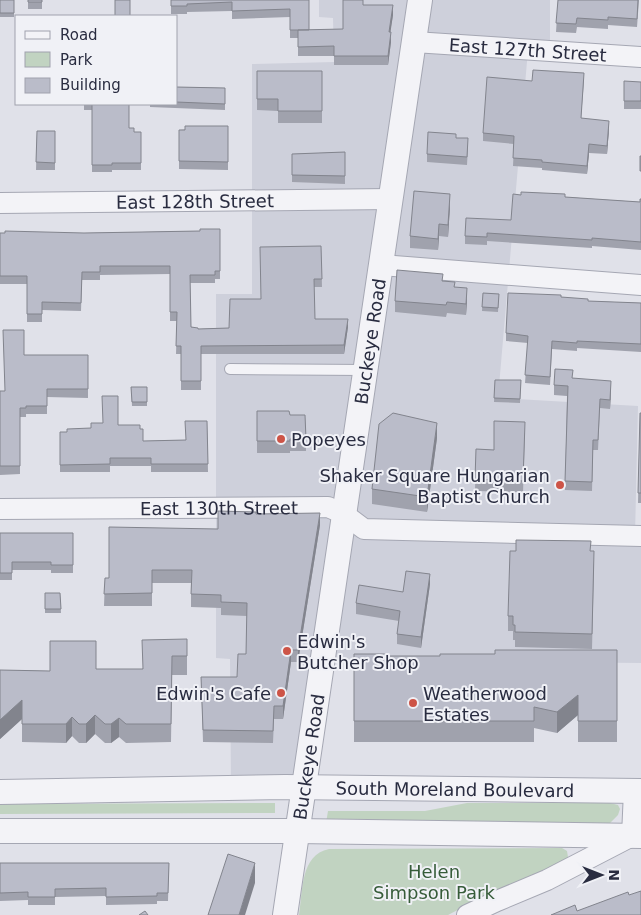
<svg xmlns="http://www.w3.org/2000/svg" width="641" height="915" font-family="'DejaVu Sans',sans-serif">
	<rect width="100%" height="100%" fill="#e0e1e9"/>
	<path fill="#ced0db" d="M319,0h231v51l-22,-1 -30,348 140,8 -3,130h6v127l-319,-3 -19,127 -72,1 -1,-129 -14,-1v-364h36v-230l82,-2 -1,-44 -14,-1z"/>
	<path fill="#c1d3c1" d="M275,803v10l-275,1v-10z
		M467,803h143l8,2 2,4 -2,6 -9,9 -283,-1 2,-12h97z
		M562,848l5,3 1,6 -1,6 -94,39 -25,13h-149c4,-24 1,-60 30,-66z"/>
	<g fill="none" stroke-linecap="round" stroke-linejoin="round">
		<g stroke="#a5a7b3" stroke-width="12">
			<path id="service" d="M230,369l135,1"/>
		</g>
		<g stroke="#a5a7b3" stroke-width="22">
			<g id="minor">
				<path id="s1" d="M414,42l227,15"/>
				<path id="s2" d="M0,203l390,-4"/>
				<path d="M381,265l260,20"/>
				<path id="s3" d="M0,509l328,-2 16,7 20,15 277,7"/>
				<path d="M467,915l30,-14 50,-21 85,-44 2,-45"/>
			</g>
		</g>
		<g stroke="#a5a7b3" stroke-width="26">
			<g id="tertiary">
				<path id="s4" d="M0,792l285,-5 356,4"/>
				<path d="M0,831h296l345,5"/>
				<path id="s5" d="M285,915l135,-915"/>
			</g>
		</g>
		<use href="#service" stroke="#f3f3f7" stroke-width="10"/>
		<use href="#minor" stroke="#f3f3f7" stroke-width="20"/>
		<use href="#tertiary" stroke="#f3f3f7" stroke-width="24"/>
	</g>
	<path fill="#a0a2ad" d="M0,0h14v17h-14z
		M28,0h14v9h-14z
		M171,0h138v30l34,-1 20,-24 30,10 -3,17 1,10 -3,23h-54v-9h-36v-18h-8v-21l-58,2v-8l-45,1v2h-16z
		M558,0h81l-2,27 -29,-2v4l-31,-2 -1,6 -20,-1z
		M257,71h65v52h-44v-12l-21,-1z
		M532,81h52l-3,37 28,11 -2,25 -18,-1 -2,21 -45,-4v-2l-29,-2 1,-22 -31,-3v-8z
		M641,82v27h-17v-8z
		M176,87l49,1v22l-75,-3v-3h26z
		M84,104h45v24l5,4h7v38h-29v2h-20v-62h-8z
		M228,126v44l-49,-1v-39z
		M37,131h18v39h-19z
		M456,138l12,8 -1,19 -40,-3v-8z
		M345,152v32l-53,-2v-28z
		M565,197l75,5 1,-3v51l-49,-4v2l-105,-7v4l-22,-1v-8l46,-16z
		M450,206l-2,31 -9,-1 -1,14 -28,-2v-12z
		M220,229v50h-5v4h-25l1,44 7,2 31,-1 92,-82 1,41h-8l1,32 33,8 -4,27h-143v36h-20v-36h-5l1,-33h-7v-47l-70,1v5h-18l-1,31 -39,-1v12h-15v-38h-27v-51h84l116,-2z
		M443,282l12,5 12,13 -1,15 -19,-2 -1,4 -51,-5v-11z
		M483,293l16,1 -1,18 -16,-1z
		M561,297l27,4 53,2v49l-64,-4v3l-25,-2 -2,36 -25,-2 3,-40 -22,-2v-8z
		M24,355h64v43l-41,-1v17h-21v3h-6v57l-20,1v-84h5z
		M573,378l38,13 -1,18 -10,-1 -2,42h-5l-1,41 -27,-1 2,-94 -13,-1v-10z
		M495,380h26l-1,23 -26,-1z
		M131,387h16v19h-15z
		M257,411l33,4h15l1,36h-16v2h-33z
		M640,413h1v90h-3z
		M207,421l1,51h-57v-6h-41v6h-50v-40h7l24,-4 27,-3 22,4 3,12 43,-1z
		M525,433l-2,59 -48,-1 1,-42 18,1z
		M437,438l-10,74 -55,-8v-15z
		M256,514l64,11 -22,137h-7l-8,57h-9l-1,24 -70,-1 -2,-65h36l9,-23 1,-38 -26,-1v-7l-30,-1v-24h-39v23h-48l1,-28h4l109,-49z
		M0,533h73v40h-22v-3h-39v10h-12z
		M591,551l3,15 -2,83 -77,-2v-7h-2v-9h-5v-15z
		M430,584l-9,64 -24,-4v-10l2,-13 -43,-7v-11l47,-11z
		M45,593h15l1,20h-16z
		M187,639v36h-15l-1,67 -45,1 -7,-6 -8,6h-6l-10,-9 -9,9h-7l-7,-7 -6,7 -44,-1v-23l-22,20v-69l50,1 46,-2h46z
		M617,650v92h-39v-27l-21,18 -23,-5v14h-180v-88l33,2h53z
		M0,863h169l-1,38h-11v3l-51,1v-9l-51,1v8h-27v-5l-28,1z"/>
	<path fill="#82848d" d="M393,5v10l-4,27v-10z
		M391,32v10l-3,23v-9z
		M609,121v8l-2,25v-8z
		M589,144v9l-2,21v-8z
		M450,194v12l-2,31v-12z
		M439,224v12l-1,14v-11z
		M467,288v12l-1,15v-11z
		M348,319v8l-4,27v-9z
		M611,381v10l-1,18v-9z
		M437,423v15l-10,74v-15z
		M320,513v12l-22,137v-12z
		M430,574v10l-9,64v-11z
		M291,650v12l-8,57v-13z
		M578,695v20l-21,18v-21z
		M22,700v19l-22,20v-19z
		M95,715v19l-9,9v-19z
		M72,717v19l-6,7v-19z
		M119,718v19l-8,6v-19z
		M255,863v20l-10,32h-6z"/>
	<path fill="#babcc9" stroke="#82848d" d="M0,0h14v13h-14z
		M28,0h14v2h-14z
		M115,0h15v16h-15z
		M171,0h138v30h-19v-21l-58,2v-9l-45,2v2h-16z
		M343,0h20v5h30l-4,27h2l-3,24h-54v-10l-36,1v-17l45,-1z
		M558,0h80l-1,19 -29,-2v3l-31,-2 -1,6 -20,-1z
		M533,70l51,3 -3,45 28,3 -2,25 -18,-2 -2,22 -45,-4v-2l-29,-2 1,-22 -31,-3 4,-56 45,4z
		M257,71h65v40h-44v-12h-21z
		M624,81l17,1v19h-17z
		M176,87l49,1v16l-49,-2z
		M92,104h37v24h5v4h7v31h-29v2h-20z
		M185,126h43v36l-49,-1v-31h6z
		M37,131h18v32l-19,-1z
		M428,132l28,2v4h12l-1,19 -40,-3z
		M345,152v24l-53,-1v-21z
		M640,156h1v15h-1z
		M414,191l36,3 -2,31 -9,-1 -1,15 -28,-3z
		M521,192l44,2v3l75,5v-3h1v43l-49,-4v2l-105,-7v4l-22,-1 1,-18 45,2 2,-26 8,1z
		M200,229h20v42h-5v4h-25l1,52 7,1v1l31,-1 1,-29h31l-1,-52 61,-1 1,33h-8l1,40h33l-4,26 -143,1v35h-20v-35h-5l1,-34h-7v-46h-70v6h-18l-1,31 -39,-1v12h-15v-38h-27v-43h5v-2l79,2 116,-2z
		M397,270l46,4 -1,7 13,1 -1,5 13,1 -1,16 -19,-2 -1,3 -51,-4z
		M483,293l16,1 -1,14 -16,-1z
		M508,293l53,2v2l27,2v2l53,2v41l-64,-3v2l-25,-2 -2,36 -25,-2 3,-39 -22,-3z
		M3,330h21v25h64v34h-41v17h-21v2h-6v58h-20v-75h5z
		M555,369l18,1 -1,8 39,3 -1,19 -10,-1 -2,41h-5l-1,42 -27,-1 3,-95 -14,-1z
		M495,380h26l-1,19 -26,-1z
		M131,387h16v15h-15z
		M102,396h16v29h22v4h3v12l43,-1 -1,-19h22l1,43h-57v-6h-41v6l-50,1v-33h7v-3l24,-1v-5h12z
		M257,411h32l1,4h15l1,24h-16v2h-33z
		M393,413l44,10 -10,74 -55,-8 7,-65z
		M640,413h1v80h-3z
		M494,421l31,1 -2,59 -48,-2 1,-30 18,1z
		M218,511l38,1v2l64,-1 -22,137h-7l-8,56h-9l-1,25 -70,-1 -2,-53h36l1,-23h8l1,-51 -26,-1v-7l-30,-1 1,-24h-40v23l-48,1 1,-16h4v-51l109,2z
		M0,533h73v32h-22v-3h-39v11h-12z
		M516,540l75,1 -1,10h4l-2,83 -77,-2v-7h-2v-9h-5l2,-65h6z
		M406,571l24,3 -9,63 -24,-3 3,-23 -44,-8 3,-18 44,7z
		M45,593h15l1,16h-16z
		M187,639v17h-15l-1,68h-45l-7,-6 -8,6h-6l-10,-9 -9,9h-7l-7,-7 -6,7h-44v-24l-22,20v-50l50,1v-30h46v28h47l-1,-29z
		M495,650h122v71h-39v-26l-21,17 -23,-5v14h-180v-67h33v2h53v-2h55z
		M228,854l27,9 -16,52h-31z
		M0,863h169l-1,30h-11v3l-51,1v-9l-51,1v8h-27v-5l-28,1z
		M641,891v24h-90l24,-10 2,6 51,-19 1,3z
		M145,911l3,4h-9z"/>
	<g fill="#cd5447" stroke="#f0f1f6" stroke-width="2">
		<circle cx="281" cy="439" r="5"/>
		<circle cx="560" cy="485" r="5"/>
		<circle cx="287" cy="651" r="5"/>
		<circle cx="281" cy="693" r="5"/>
		<circle cx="413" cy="703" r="5"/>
	</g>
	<g text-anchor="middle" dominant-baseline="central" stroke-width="4" stroke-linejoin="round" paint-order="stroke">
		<g font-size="18" fill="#292c40" stroke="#f0f1f6">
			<text stroke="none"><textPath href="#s1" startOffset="114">East 127th Street</textPath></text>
			<text stroke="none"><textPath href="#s2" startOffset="195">East 128th Street</textPath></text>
			<text stroke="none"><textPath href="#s5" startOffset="580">Buckeye Road</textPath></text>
			<text stroke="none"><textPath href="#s3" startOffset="219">East 130th Street</textPath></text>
			<text stroke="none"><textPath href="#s5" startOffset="160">Buckeye Road</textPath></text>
			<text stroke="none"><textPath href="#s4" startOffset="455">South Moreland Boulevard</textPath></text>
		</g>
		<g font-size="18" fill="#292c40" stroke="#f0f1f6" text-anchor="start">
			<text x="291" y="439">Popeyes</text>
			<text x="550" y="475" text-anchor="end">Shaker Square Hungarian<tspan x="550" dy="21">Baptist Church</tspan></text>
			<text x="297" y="641">Edwin's<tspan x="297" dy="21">Butcher Shop</tspan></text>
			<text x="271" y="693" text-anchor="end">Edwin's Cafe</text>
			<text x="423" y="693">Weatherwood<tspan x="423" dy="21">Estates</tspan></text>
		</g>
		<g font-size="18" fill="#365c39" stroke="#f0f1f6">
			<text x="434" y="871">Helen<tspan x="434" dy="21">Simpson Park</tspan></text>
		</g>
	</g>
	<rect x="15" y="15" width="162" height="90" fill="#f0f1f6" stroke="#a0a2ad"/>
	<rect x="25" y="31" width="25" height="8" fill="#f3f3f7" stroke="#a0a2ad"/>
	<text x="60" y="40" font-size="15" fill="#292c40">Road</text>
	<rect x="25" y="52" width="25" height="15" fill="#c1d3c1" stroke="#a0a2ad"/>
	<text x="60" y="65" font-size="15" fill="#292c40">Park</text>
	<rect x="25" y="78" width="25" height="15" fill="#babcc9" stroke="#a0a2ad"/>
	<text x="60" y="90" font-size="15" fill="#292c40">Building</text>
	<g transform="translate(601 875) rotate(90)" stroke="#f0f1f6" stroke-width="4" paint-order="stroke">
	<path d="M0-4L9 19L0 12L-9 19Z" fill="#292c40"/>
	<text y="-8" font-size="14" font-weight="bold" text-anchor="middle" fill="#292c40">N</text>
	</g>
</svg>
